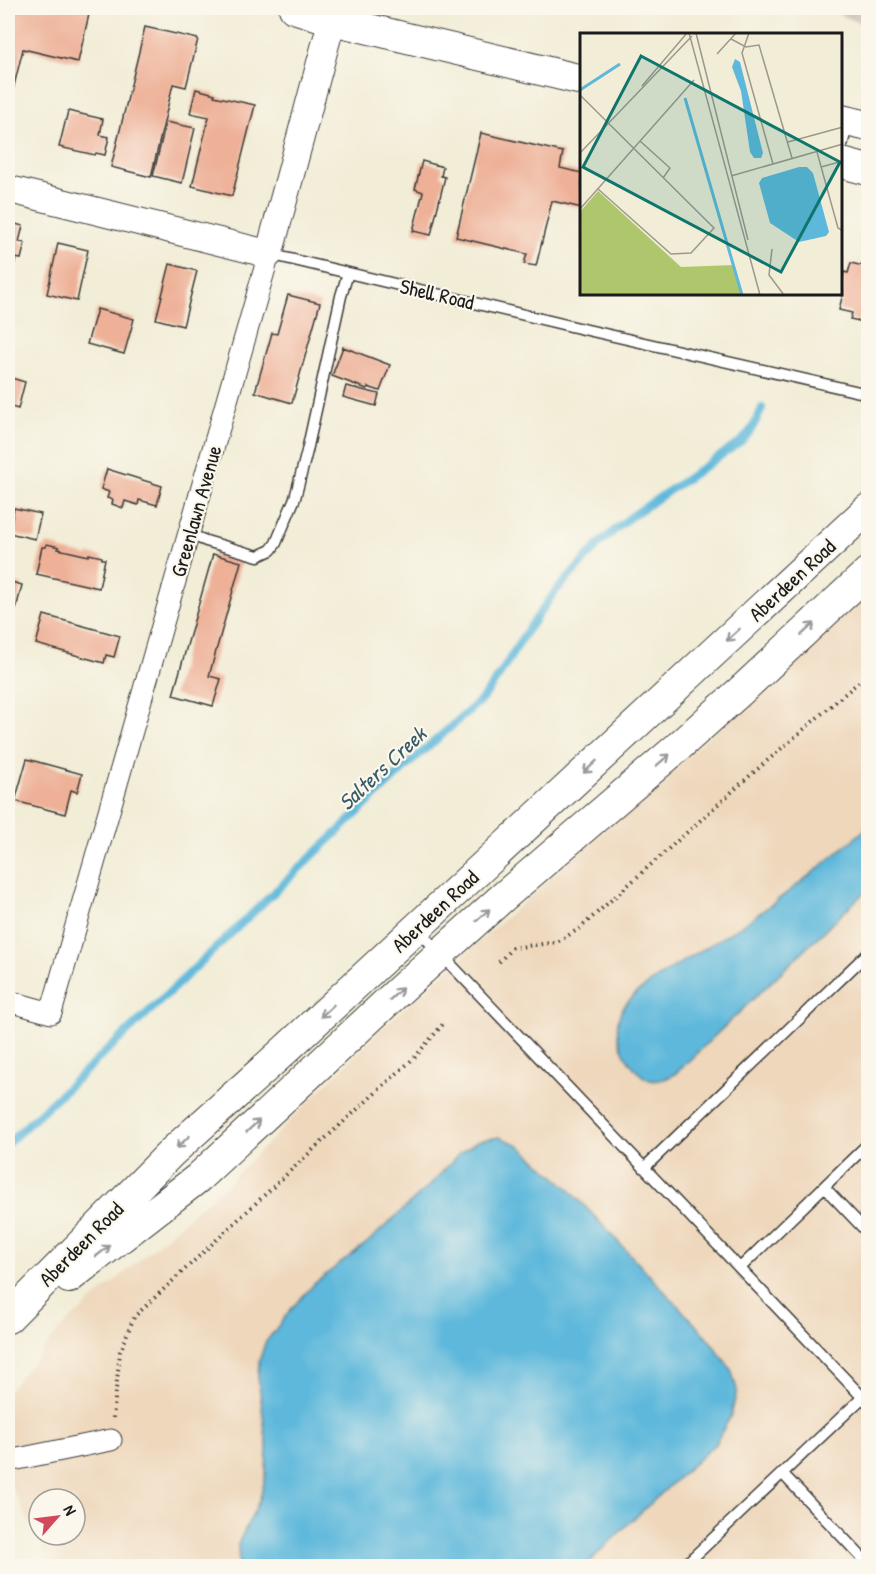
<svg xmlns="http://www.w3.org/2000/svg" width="876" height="1574" font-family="'Patrick Hand',sans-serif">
	<rect width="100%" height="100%" fill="#fbf7ec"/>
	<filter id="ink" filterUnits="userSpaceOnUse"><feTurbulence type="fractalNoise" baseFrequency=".0167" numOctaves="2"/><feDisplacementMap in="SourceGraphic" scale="12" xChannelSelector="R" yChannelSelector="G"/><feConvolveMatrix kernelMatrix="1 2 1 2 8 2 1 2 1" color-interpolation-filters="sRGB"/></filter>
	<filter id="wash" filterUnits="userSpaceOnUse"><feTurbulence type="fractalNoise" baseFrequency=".008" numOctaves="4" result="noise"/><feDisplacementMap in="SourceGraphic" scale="24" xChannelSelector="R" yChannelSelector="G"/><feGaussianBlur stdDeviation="1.35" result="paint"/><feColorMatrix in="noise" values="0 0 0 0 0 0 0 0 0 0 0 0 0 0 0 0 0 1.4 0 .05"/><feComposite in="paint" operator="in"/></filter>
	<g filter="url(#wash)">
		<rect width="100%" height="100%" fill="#f2edd7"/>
		<path fill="#eed7bb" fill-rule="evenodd" d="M868,594v972h-817l-43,-86v-89l55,-65 166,-144 149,-150zM39,1499h36v36h-36z"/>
		<path fill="#ccc2b9" d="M823,8h45v18z"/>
		<path fill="#5db8db" stroke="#3c6a7c" stroke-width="1.5" d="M868,827v62l-192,184c-8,5 -16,9 -26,7 -5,-1 -10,-6 -14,-10 -16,-18 -27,-45 -10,-66 14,-16 34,-28 51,-39 26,-16 52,-31 77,-48 40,-28 77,-59 114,-90z
			M499,1137l20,8 48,42 140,150 24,32 6,21 -6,26 -16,28 -90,83 -40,39h-346l-1,-22 22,-45 6,-25 1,-27 -9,-70 1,-15 6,-19 27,-35 23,-25 54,-42 62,-57 29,-31 18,-12z"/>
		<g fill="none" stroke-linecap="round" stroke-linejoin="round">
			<path stroke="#5db8db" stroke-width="8" d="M8,1143l131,-122 272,-259 71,-63 17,-23 25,-41 30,-42 47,-51 28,-24 110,-75c12,-10 17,-21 23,-35"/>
		</g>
		<g id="blocks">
			<path fill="#eeb198" d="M8,8h75l7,2 -12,52 -55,-13 -15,61z
				M145,27l53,12 -12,48 -13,-3 -22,93 -40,-10z
				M196,89l19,5 -1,2 41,9 -23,91 -40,-10 17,-69 -19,-4z
				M68,111l35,8 -3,16 9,2 -4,18 -9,-2 -1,2 -36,-8z
				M166,122l29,6 -13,55 -29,-7z
				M481,133l82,19 -3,16 22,5v35l-30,-7 -16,65 -12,-2 3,-10 -71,-17z
				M422,161l21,6 -2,9 4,1 -14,58 -18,-4 10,-39 -8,-3z
				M8,222l15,4 -4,16 6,1 -4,16 -5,-1 -8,30z
				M58,243l30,7 -11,51 -30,-7z
				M851,263l16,4 1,56 -18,-4 2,-6 -13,-3 4,-17 -1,-10 2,-11 4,1z
				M170,264l27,7 -14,55 -27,-7z
				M288,295l32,8 -28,100 -37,-11 17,-59 5,1z
				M97,309l37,10 -10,35 -37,-10z
				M343,347l47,18 -10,26 -12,-4 -1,2 -35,-13z
				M8,377l17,5 -7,27 -10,-3z
				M346,386l33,8 -3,12 -33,-9z
				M107,469l55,17 -5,19 -18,-5 -1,5 -13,-4 -2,7 -11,-4 1,-4 -6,-2 2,-6 -8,-3z
				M14,508l27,6 -6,25 -26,-6z
				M47,544l12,3 -1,2 31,7v-2l13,3v2h3l-6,29 -63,-14 6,-27h4z
				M213,554l28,8 -32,114 12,3 -8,27 -40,-11z
				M8,581l14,4 -6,24 -8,-2z
				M44,615l76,21 -6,21 -8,-2 -2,8 -68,-19z
				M27,759l55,15 -5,18 -6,-2 -6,24 -50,-13z"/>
		</g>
	</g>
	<g filter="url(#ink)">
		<use href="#blocks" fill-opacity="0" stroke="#3c3b38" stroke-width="1.5"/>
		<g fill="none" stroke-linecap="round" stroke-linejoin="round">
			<g stroke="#3c3b38" stroke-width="13">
				<path id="service" d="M842,145l6,-21
					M269,254l314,75 285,65
					M189,534l17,7 52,15 13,-6 5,-7 19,-45 12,-47 34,-155 7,-23
					M418,930l450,473
					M644,1168l224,-215
					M824,1187l44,46
					M740,1268l128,-124
					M782,1473l86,91
					M684,1566l179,-169"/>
			</g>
			<g stroke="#3c3b38" stroke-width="23">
				<path id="minor" d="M8,1001l43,12 218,-759
					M8,1461l103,-21"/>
			</g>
			<g stroke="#3c3b38" stroke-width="29">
				<path id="tertiary" d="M8,189l261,65 63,-234"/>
			</g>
			<g stroke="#3c3b38" stroke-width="32">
				<path id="secondary" d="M294,8l38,12 250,60
					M842,120l26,6
					M842,163l26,7
					M69,1278l129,-100 204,-190 101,-91 175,-150 67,-60 123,-115
					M8,1318l164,-166 113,-102 583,-541"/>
			</g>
			<path stroke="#3c3b38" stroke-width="4" stroke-dasharray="1.5 4.5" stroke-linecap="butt" d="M499,962l13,-14 45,-6 22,-13 174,-156 115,-99
				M113,1418l7,-66 14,-35 184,-172 97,-88 29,-34"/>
			<use href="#service" stroke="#fff" stroke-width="10"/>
			<use href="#minor" stroke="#fff" stroke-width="21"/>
			<use href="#tertiary" stroke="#fff" stroke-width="27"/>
			<use href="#secondary" stroke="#fff" stroke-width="30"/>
		</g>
		<defs><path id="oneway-shaft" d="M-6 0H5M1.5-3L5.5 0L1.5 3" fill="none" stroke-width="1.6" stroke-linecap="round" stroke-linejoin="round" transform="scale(1.5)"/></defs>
		<g stroke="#999">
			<use href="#oneway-shaft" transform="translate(808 629) rotate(-43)"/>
			<use href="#oneway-shaft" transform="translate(733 635) rotate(137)"/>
			<use href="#oneway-shaft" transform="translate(663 760) rotate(-41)"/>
			<use href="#oneway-shaft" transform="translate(590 767) rotate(137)"/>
			<use href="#oneway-shaft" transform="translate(483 915) rotate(-42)"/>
			<use href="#oneway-shaft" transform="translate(396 994) rotate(-43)"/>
			<use href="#oneway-shaft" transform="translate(327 1011) rotate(137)"/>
			<use href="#oneway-shaft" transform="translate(253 1126) rotate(-43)"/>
			<use href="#oneway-shaft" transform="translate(183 1142) rotate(138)"/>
			<use href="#oneway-shaft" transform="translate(103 1251) rotate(-38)"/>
		</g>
	</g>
	<g text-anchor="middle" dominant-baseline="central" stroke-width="4.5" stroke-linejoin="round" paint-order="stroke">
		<g font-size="21" fill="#1c1c1c" stroke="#fbf7ec">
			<text transform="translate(437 294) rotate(13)">Shell Road</text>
			<text transform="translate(196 511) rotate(-74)">Greenlawn Avenue</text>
			<text transform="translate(792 580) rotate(-43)">Aberdeen Road</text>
			<text transform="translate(435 911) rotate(-43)">Aberdeen Road</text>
			<text transform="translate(81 1244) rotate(-45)">Aberdeen Road</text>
		</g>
		<g font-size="22" font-style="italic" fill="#365a68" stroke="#fbf7ec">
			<text transform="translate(382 768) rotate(-43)">Salters Creek</text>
		</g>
	</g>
	<g transform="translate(580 33)">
		<rect width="262" height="262" fill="#f2edd7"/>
		<path d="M18,158l83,76 53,-2 8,30h-162v-83z" fill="#aec66c"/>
		<path d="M155,26l5,3 23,91 -2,5h-7l-4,-6 -9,-61 -9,-24zM219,134h8l6,6 16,59 -3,4 -27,6 -29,-19 -11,-40 3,-5z" fill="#5db8db"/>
		<path fill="none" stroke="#5db8db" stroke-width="3" d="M0,57l40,-26M105,65l57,197"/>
		<path fill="none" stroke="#9c998c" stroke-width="1.5" d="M109,0l71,262M116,0l52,207M169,0l-7,20 31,111M151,6l15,8 13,-2 33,113M137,21l19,-21M62,53l45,-53M0,62l134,133 -23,25 -20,1 -73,-65M60,108l30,27 -7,10M208,109l55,-15M237,119l21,76 5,3M0,120l112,-117M241,134l22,-6M151,143l112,-32M0,176l114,-129M192,216l-3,26 15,20"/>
		<path fill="#0f766e" fill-opacity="0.15" stroke="#0f766e" stroke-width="3" d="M61,23l199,106 -59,110 -198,-105z"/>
		<rect width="262" height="262" fill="none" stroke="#1c1c1c" stroke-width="3"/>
	</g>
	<rect width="876" height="1574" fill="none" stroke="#fbf7ec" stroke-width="30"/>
	<g transform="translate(57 1517) rotate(62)"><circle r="28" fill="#fbf7ec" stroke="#a29f99" stroke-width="1.5"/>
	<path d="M0-4.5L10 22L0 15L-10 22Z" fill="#d1495b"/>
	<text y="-9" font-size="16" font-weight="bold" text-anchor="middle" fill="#1c1c1c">N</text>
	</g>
</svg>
